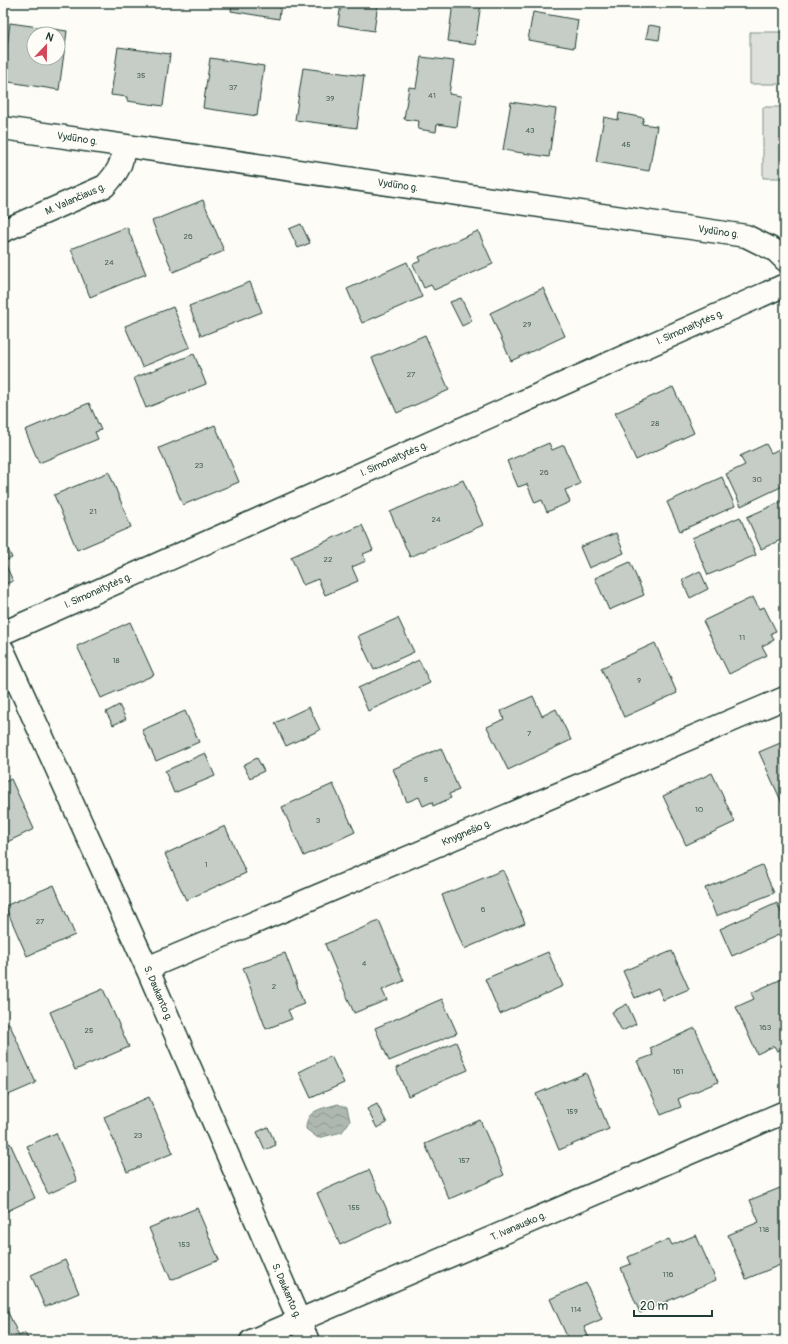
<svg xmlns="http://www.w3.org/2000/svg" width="788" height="1344" font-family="Pangolin,sans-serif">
	<defs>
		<pattern id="water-waves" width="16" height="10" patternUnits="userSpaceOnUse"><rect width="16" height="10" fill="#aeb8b1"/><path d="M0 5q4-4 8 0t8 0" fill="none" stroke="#8d9791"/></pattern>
	</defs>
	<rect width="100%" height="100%" fill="#fdfcf7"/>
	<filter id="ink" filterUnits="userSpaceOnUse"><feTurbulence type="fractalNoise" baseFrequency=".025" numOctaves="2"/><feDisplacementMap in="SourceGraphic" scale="8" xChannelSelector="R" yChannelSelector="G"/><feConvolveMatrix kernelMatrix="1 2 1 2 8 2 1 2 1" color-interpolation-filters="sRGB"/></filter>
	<g filter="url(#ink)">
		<path fill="#dde0db" stroke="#7e8e88" d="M750,32h35v52h-35z
			M763,107h22v71h-22z"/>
		<path fill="url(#water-waves)" stroke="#75877f" d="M338,1104l9,4 3,13 -8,11 -24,6 -12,-9c0,-20 16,-20 32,-25z"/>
		<path fill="#c6cdc7" stroke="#1f3d34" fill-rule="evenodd" d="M232,3h49l-2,16 -48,-8z
			M341,3h37l-4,28 -36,-6z
			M453,3h28l-6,42 -27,-4z
			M533,12l45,8 -4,28 -46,-8z
			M10,23l57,8 -8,59 -56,-9zM34,34h24v24h-24z
			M649,25l12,2 -2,13 -13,-2z
			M118,47l52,7 -7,52 -36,-5v-4l-16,-2z
			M421,57l33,4 -5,33 12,2 -4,31 -20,-3 -1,8 -18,-3 1,-8 -15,-2 5,-32 7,1z
			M210,58l54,8 -7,50 -54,-8z
			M303,68l61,8 -7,52 -62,-8z
			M511,102l45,7 -7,48 -46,-7z
			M619,113l25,5 -2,6 15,2 -8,45 -53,-9 8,-45 14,3z
			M203,200l21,51 -51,21 -21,-51z
			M301,224l9,19 -12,5 -9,-19z
			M127,227l19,47 -56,23 -19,-48z
			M478,231l15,33 -59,26 -3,-5 -7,3 -11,-24 8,-3 -2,-4z
			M407,262l15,35 -60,26 -15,-34z
			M250,282l12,30 -61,24 -12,-30z
			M543,288l22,48 -54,25 -21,-48z
			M461,298l11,23 -10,5 -12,-24z
			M173,307l17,40 -48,20 -17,-41z
			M425,335l24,55 -52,23 -25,-55z
			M194,354l12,30 -60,24 -12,-30z
			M673,387l21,46 -58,27 -21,-47z
			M89,403l12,27 -6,2 3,7 -59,24 -14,-33z
			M215,425l24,57 -56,23 -24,-57z
			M549,443l3,7 12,-5 16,39 -15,6 5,12 -23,10 -5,-12 -7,3 -8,-19 -9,3 -11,-26z
			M766,444l5,9 14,-7v39l-44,21 -15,-32 19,-9 -5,-9z
			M109,472l22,55 -54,23 -23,-55z
			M722,477l13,29 -55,25 -13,-29z
			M463,480l20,45 -73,32 -20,-45z
			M785,500v38l-24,11 -14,-32z
			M740,517l16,38 -48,20 -16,-37z
			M362,525l11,25 -10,4 3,7 -14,6 6,14 -33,14 -7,-16 -15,6 -12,-28z
			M616,533l8,20 -35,15 -9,-21z
			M3,538l9,20 -8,3 9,20 -10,4z
			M630,562l14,33 -35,15 -14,-32z
			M700,571l8,18 -18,9 -8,-18z
			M753,597l6,12 5,-2 12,24 -5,2 3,7 -12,6 5,9 -38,19 -26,-53z
			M398,618l16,34 -40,18 -16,-34z
			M130,622l24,53 -53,23 -24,-52z
			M655,643l22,50 -53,24 -23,-49z
			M419,660l11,23 -62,28 -10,-23z
			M533,696l9,20 14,-7 15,31 -63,30 -21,-43 17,-8 -3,-8z
			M119,705l7,14 -13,6 -7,-13z
			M309,707l11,23 -34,16 -11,-23z
			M185,711l14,31 -43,19 -14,-31z
			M785,741v60l-3,2 -23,-51z
			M441,748l18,42 -10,4 2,4 -18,8 -1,-4 -9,4 -4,-9 -12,5 -14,-33z
			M205,753l10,23 -41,17 -9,-22z
			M257,758l7,13 -14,7 -7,-13z
			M712,773l23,49 -49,23 -23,-49z
			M11,779l23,50 -31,15v-61z
			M333,784l22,48 -51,24 -22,-49z
			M225,826l21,47 -60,27 -21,-46z
			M762,865l12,28 -58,23 -11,-28z
			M503,870l22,53 -61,26 -22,-54z
			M54,885l21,50 -48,21 -22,-50z
			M777,903l8,18v11l-53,24 -12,-27z
			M379,921l25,60 -22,9 5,10 -33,13 -29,-69z
			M672,951l17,38 -26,11 -5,-12 -23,10 -12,-27z
			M548,952l15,34 -63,28 -15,-35z
			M285,953l19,51 -16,6 4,9 -26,10 -23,-61z
			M784,978l1,70 -8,3 -3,-5 -17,8 -21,-47 18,-8 -3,-6z
			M103,989l26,58 -54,23 -25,-58z
			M442,999l15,34 -68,28 -14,-33z
			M627,1004l9,20 -14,7 -10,-19z
			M9,1023l27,60 -30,13 -3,-7v-63z
			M695,1028l23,54 -40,17 3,8 -20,8 -24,-54 16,-6 -3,-7z
			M456,1042l12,28 -60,26 -12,-28z
			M331,1056l13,27 -33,15 -12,-26z
			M586,1073l23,56 -50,21 -23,-56z
			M149,1097l24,56 -46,19 -23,-55z
			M377,1104l10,19 -10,5 -10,-19z
			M480,1120l24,55 -55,24 -24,-55z
			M268,1127l8,18 -11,5 -8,-18z
			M56,1133l21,48 -29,13 -21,-48z
			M10,1143l25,55 -30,14 -2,-4v-61z
			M369,1170l23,51 -52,24 -23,-52z
			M785,1186v77l-39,16 -18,-44 31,-13 -9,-22z
			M197,1208l22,52 -48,20 -22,-52z
			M696,1235l20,45 -76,33 -19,-45 10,-4 -3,-7 41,-18 3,6z
			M65,1260l14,33 -34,14 -14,-32z
			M586,1283l16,36 -18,8 5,11 -7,3h-13l-19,-42z
			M6,1308l13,28 6,-3 4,8h-26v-31z"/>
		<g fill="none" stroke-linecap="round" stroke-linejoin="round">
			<g stroke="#1f3d34" stroke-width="25">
				<g id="minor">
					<path id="s1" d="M3,128l743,108 30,15 9,9"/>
					<path id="s2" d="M3,231l102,-45c13,-14 17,-21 19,-40"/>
					<path id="s3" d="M3,633l782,-348"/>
					<path id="s4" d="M3,650l144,318 161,373"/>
					<path id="s5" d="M147,968l638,-270"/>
					<path id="s6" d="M251,1341l534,-229"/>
				</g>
			</g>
			<use href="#minor" stroke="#fdfcf7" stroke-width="22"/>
		</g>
	</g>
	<g text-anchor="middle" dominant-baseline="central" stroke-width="3" stroke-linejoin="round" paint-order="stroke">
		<g font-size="8" fill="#496159">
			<text x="141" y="75">35</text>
			<text x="233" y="87">37</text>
			<text x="432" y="95">41</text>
			<text x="330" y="98">39</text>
			<text x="530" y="130">43</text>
			<text x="626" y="144">45</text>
			<text x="188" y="236">26</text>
			<text x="109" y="262">24</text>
			<text x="527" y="324">29</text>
			<text x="411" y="374">27</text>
			<text x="655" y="423">28</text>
			<text x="199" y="465">23</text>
			<text x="544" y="472">26</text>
			<text x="757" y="479">30</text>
			<text x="93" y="511">21</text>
			<text x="436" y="519">24</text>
			<text x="328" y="559">22</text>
			<text x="742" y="637">11</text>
			<text x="116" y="660">18</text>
			<text x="639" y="680">9</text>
			<text x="529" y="733">7</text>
			<text x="426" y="779">5</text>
			<text x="699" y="809">10</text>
			<text x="318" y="820">3</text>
			<text x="206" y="864">1</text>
			<text x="483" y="909">6</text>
			<text x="40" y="921">27</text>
			<text x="364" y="963">4</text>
			<text x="274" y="986">2</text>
			<text x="765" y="1027">163</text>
			<text x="89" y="1030">25</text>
			<text x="678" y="1071">161</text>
			<text x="572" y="1111">159</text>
			<text x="138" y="1135">23</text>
			<text x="464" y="1160">157</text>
			<text x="354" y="1207">155</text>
			<text x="764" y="1229">118</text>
			<text x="184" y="1244">153</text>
			<text x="668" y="1274">116</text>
			<text x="576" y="1309">114</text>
		</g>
		<g font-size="10" fill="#1f3d34" stroke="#fdfcf7">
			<text stroke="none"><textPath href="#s1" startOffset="75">Vydūno g.</textPath></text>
			<text stroke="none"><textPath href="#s1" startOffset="399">Vydūno g.</textPath></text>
			<text stroke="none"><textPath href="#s2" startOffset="79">M. Valančiaus g.</textPath></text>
			<text stroke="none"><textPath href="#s1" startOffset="723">Vydūno g.</textPath></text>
			<text stroke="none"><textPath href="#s3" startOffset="752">I. Simonaitytės g.</textPath></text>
			<text stroke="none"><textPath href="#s3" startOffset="428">I. Simonaitytės g.</textPath></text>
			<text stroke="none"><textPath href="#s3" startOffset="104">I. Simonaitytės g.</textPath></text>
			<text stroke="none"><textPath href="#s5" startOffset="347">Knygnešio g.</textPath></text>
			<text stroke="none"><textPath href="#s4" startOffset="377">S. Daukanto g.</textPath></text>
			<text stroke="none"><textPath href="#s6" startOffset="291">T. Ivanausko g.</textPath></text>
			<text stroke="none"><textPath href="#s4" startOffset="701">S. Daukanto g.</textPath></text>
		</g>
	</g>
	<rect width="788" height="1344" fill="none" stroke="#fdfcf7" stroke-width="16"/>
	<rect x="8" y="8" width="772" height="1328" fill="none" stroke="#1f3d34" stroke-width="1.5" filter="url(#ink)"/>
	<g transform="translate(46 46) rotate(22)"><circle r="19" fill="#fdfcf7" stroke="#a4b0a9"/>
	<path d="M0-3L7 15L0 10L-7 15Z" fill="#d1495b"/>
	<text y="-6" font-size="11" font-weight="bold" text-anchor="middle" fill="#1f3d34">N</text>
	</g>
	<path d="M634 1310v6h78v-6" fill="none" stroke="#1f3d34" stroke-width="2"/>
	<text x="640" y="1310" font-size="12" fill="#1f3d34" stroke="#fdfcf7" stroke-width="3" paint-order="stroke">20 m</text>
</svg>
